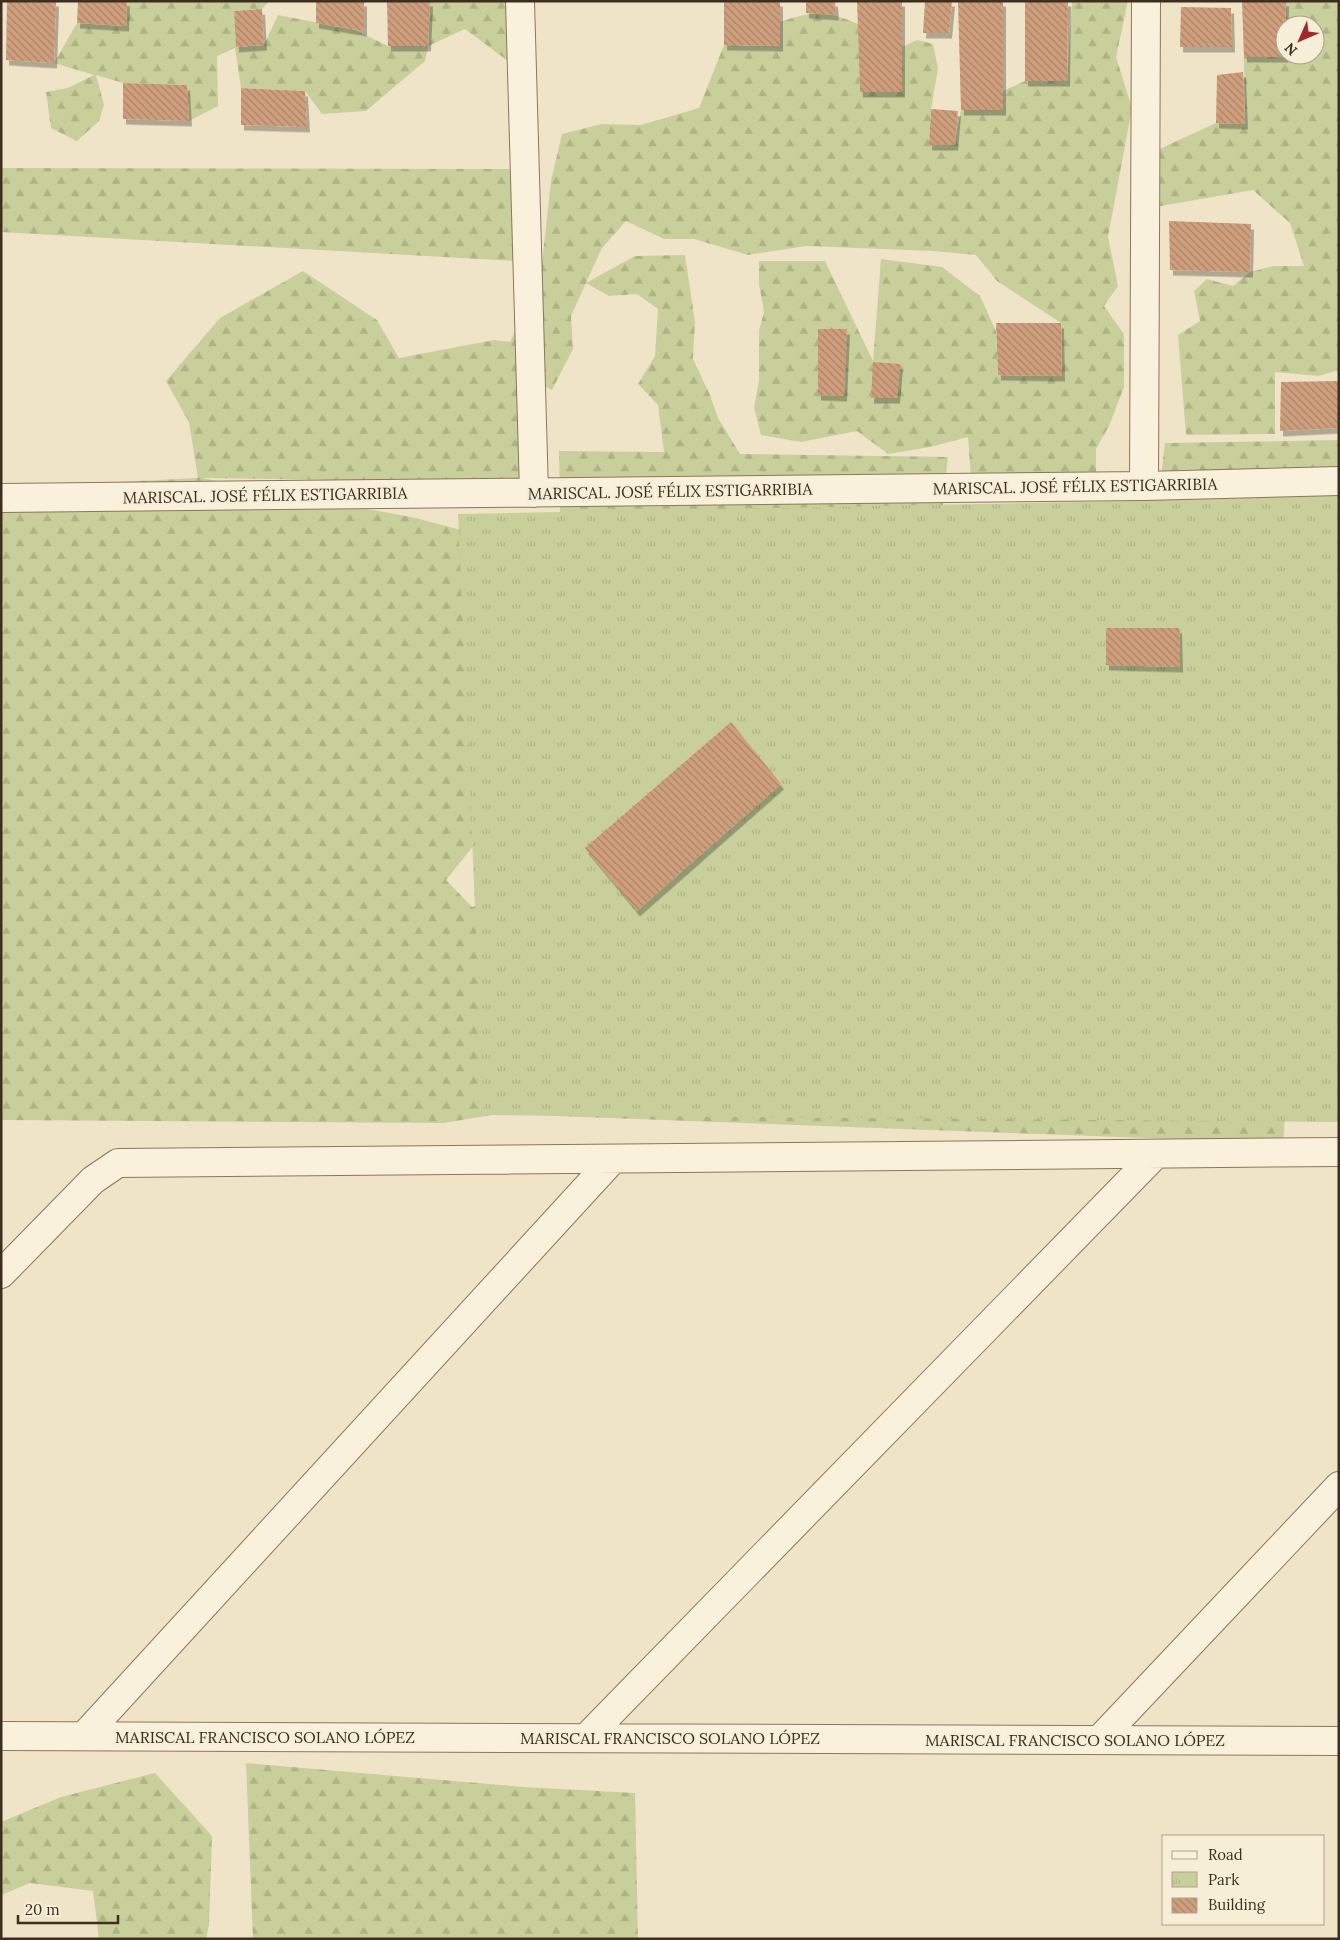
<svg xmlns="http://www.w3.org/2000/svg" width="1340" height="1940" font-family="Lora,serif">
	<defs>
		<pattern id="forest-firs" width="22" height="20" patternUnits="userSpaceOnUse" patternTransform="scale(1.25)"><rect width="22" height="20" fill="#c9cf9b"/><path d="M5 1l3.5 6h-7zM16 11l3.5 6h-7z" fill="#aeb285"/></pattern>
		<pattern id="park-tufts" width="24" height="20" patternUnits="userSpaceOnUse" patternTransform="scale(1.25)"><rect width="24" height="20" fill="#c9cf9b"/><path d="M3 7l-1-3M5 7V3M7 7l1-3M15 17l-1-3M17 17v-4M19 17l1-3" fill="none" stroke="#aeb285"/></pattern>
		<pattern id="building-back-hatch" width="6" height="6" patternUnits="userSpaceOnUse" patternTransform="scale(1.25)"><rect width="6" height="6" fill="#cf9f7d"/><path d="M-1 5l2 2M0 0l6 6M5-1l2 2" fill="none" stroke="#a98266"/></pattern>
		<filter id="shadow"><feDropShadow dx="3" dy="5.5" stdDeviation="0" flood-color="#0004"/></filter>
	</defs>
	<rect width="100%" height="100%" fill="#f0e4c8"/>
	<path fill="url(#forest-firs)" d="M127,1h142l-7,8 -28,2 2,36 28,-2 14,-30 77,15 33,16h40l2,-45h90l-12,60 -43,-32 -37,17 -3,15 -59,50 -44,3 -17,-23 -64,-3 -6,-40 -18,8 1,50 -29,15 -2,-36 -64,-2 -27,-8 8,30 -5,16 -22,20 -26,-13 -5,-36 22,-4 26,-13 -40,-12 23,-40 49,3z
		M1072,1h56l-12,56 16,51 -24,129 10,49 -14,20 20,28v53l-15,39 -13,23v28l-125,2 -3,-42 -38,10 -42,7 -31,-23 -56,11 -40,-7 -7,-27 5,-27v-50l5,-19 -5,-28v-23h66l48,100 8,-102 61,8 38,29 16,35 2,44 64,1 -1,-53 -64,-42 -21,-26 -43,-4 -127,-5 -58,9 -54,-16h-30l-38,-18 -24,27 -16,35 49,-27 50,-1 10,67 -2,37 17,36 8,23 22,36 208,3 -8,76 -379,26 -2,-108 105,1 -6,-47 -20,-21 17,-28 3,-47 -21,-15 -28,2 -23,-13 -15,33 2,33 -21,41 -21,-11 -6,104 -323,-5 214,40 93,25 -1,260 -62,77 26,27 51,-13 770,116 -10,133 -785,-29 -55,9 -442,-3v-632l197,-10 -9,-56 -23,-41 54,-63 83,-47 74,49 22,38 95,-18 16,2 30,-61 11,-100 11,-47 40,-10 39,1 58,-17 25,-63 55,1 1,-24c33,-11 45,-12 78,2l2,68h41l1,-45 15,-7 16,4 5,24 -7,41 -2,36h25l7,-35h42v-19l22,-10 42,-1z
		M1286,1h53v369l-21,6 -43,-4v62l-89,1 -8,-100 22,-14 -6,-30 13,-12 26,7 17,-14 24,-6h30l-14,-43 -37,-33 -98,17 -2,-55 63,-29 29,1 -1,-67 71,-2v-30h-29z
		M1,168l517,1 -3,92 -514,-29z
		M1339,440v90l-185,6 11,-93z
		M246,1763l277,24 112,6 3,146h-385z
		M155,1773l57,63 -3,89 -3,14h-107l-6,-48 -63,-8 -29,12v-73l60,-25z"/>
	<path fill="url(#park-tufts)" d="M1339,497v625l-855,-7 -26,-601z"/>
	<path fill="url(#building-back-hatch)" filter="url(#shadow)" d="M7,1h49l-2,62 -48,-3z
		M78,1h49l-1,25 -49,-3z
		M316,1h48v30l-48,-8z
		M387,1h43l-2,45h-40z
		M724,1h56v45l-56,-1z
		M806,1h29l1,14 -30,-2z
		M857,1h45v91h-42z
		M925,1h27l-3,32h-26z
		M958,1h45v109h-42z
		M1025,1h43l-1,80h-42z
		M1242,1h44l-1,54 1,2h-42z
		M1181,7l50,1 1,39h-52z
		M262,9l2,36 -28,2 -2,-36z
		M1243,72l2,52 -29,-1 1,-48z
		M123,83l64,2 2,36 -66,-2z
		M241,88l64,3 2,36 -66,-2z
		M931,109l27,2 -3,34h-26z
		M1169,221l82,3 -1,48 -80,-2z
		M996,323h65l1,53 -64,-1z
		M818,329h29l-3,67 -26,-1z
		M873,362l27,2 -3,34h-26z
		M1339,381v47l-59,3 1,-49z
		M1106,628h73l1,39 -74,-2z
		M731,722l50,62 -144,127 -52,-63z"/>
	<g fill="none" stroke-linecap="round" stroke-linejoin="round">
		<g stroke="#8d765c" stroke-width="30">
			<path id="minor" d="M520,1l14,492
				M1144,486l2,-485
				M1,498l1143,-12 195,-5
				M1,1274l92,-94 25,-17 1221,-11
				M1,1736l1338,5
				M84,1736l529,-577
				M586,1738l570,-584
				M1099,1740l240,-254"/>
		</g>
		<use href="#minor" stroke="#faf1dc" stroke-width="28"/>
	</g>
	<g text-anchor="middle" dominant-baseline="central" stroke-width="4.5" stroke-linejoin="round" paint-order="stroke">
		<g font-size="16" fill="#3d2e20" stroke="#f7eed8">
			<text transform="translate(1075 486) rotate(-1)">MARISCAL. JOSÉ FÉLIX ESTIGARRIBIA</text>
			<text transform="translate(670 491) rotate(-1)">MARISCAL. JOSÉ FÉLIX ESTIGARRIBIA</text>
			<text transform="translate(265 495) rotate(-1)">MARISCAL. JOSÉ FÉLIX ESTIGARRIBIA</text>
			<text x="265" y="1737">MARISCAL FRANCISCO SOLANO LÓPEZ</text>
			<text x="670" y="1738">MARISCAL FRANCISCO SOLANO LÓPEZ</text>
			<text x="1075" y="1740">MARISCAL FRANCISCO SOLANO LÓPEZ</text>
		</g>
	</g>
	<rect width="1340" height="1940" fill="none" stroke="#3d2e20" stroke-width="5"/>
	<rect x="1162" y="1835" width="162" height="90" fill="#f7eed8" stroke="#ada18e"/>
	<rect x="1172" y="1851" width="25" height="8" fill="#faf1dc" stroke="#ada18e"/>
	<text x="1208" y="1860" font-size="15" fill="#3d2e20">Road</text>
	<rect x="1172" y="1872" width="25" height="15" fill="url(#park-tufts)" stroke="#ada18e"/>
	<text x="1208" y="1885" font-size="15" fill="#3d2e20">Park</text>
	<rect x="1172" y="1898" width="25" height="15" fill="url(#building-back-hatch)" stroke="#ada18e"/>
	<text x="1208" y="1910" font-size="15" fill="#3d2e20">Building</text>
	<g transform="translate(1300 40) rotate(225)"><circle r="24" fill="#f7eed8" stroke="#ada18e"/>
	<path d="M0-4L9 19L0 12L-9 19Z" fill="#9e2a2b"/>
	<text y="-8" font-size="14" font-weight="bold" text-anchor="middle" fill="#3d2e20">N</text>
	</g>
	<path d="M18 1915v8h100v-8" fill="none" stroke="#3d2e20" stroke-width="2.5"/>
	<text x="25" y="1915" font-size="15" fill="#3d2e20" stroke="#f7eed8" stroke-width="4" paint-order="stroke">20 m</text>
</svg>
